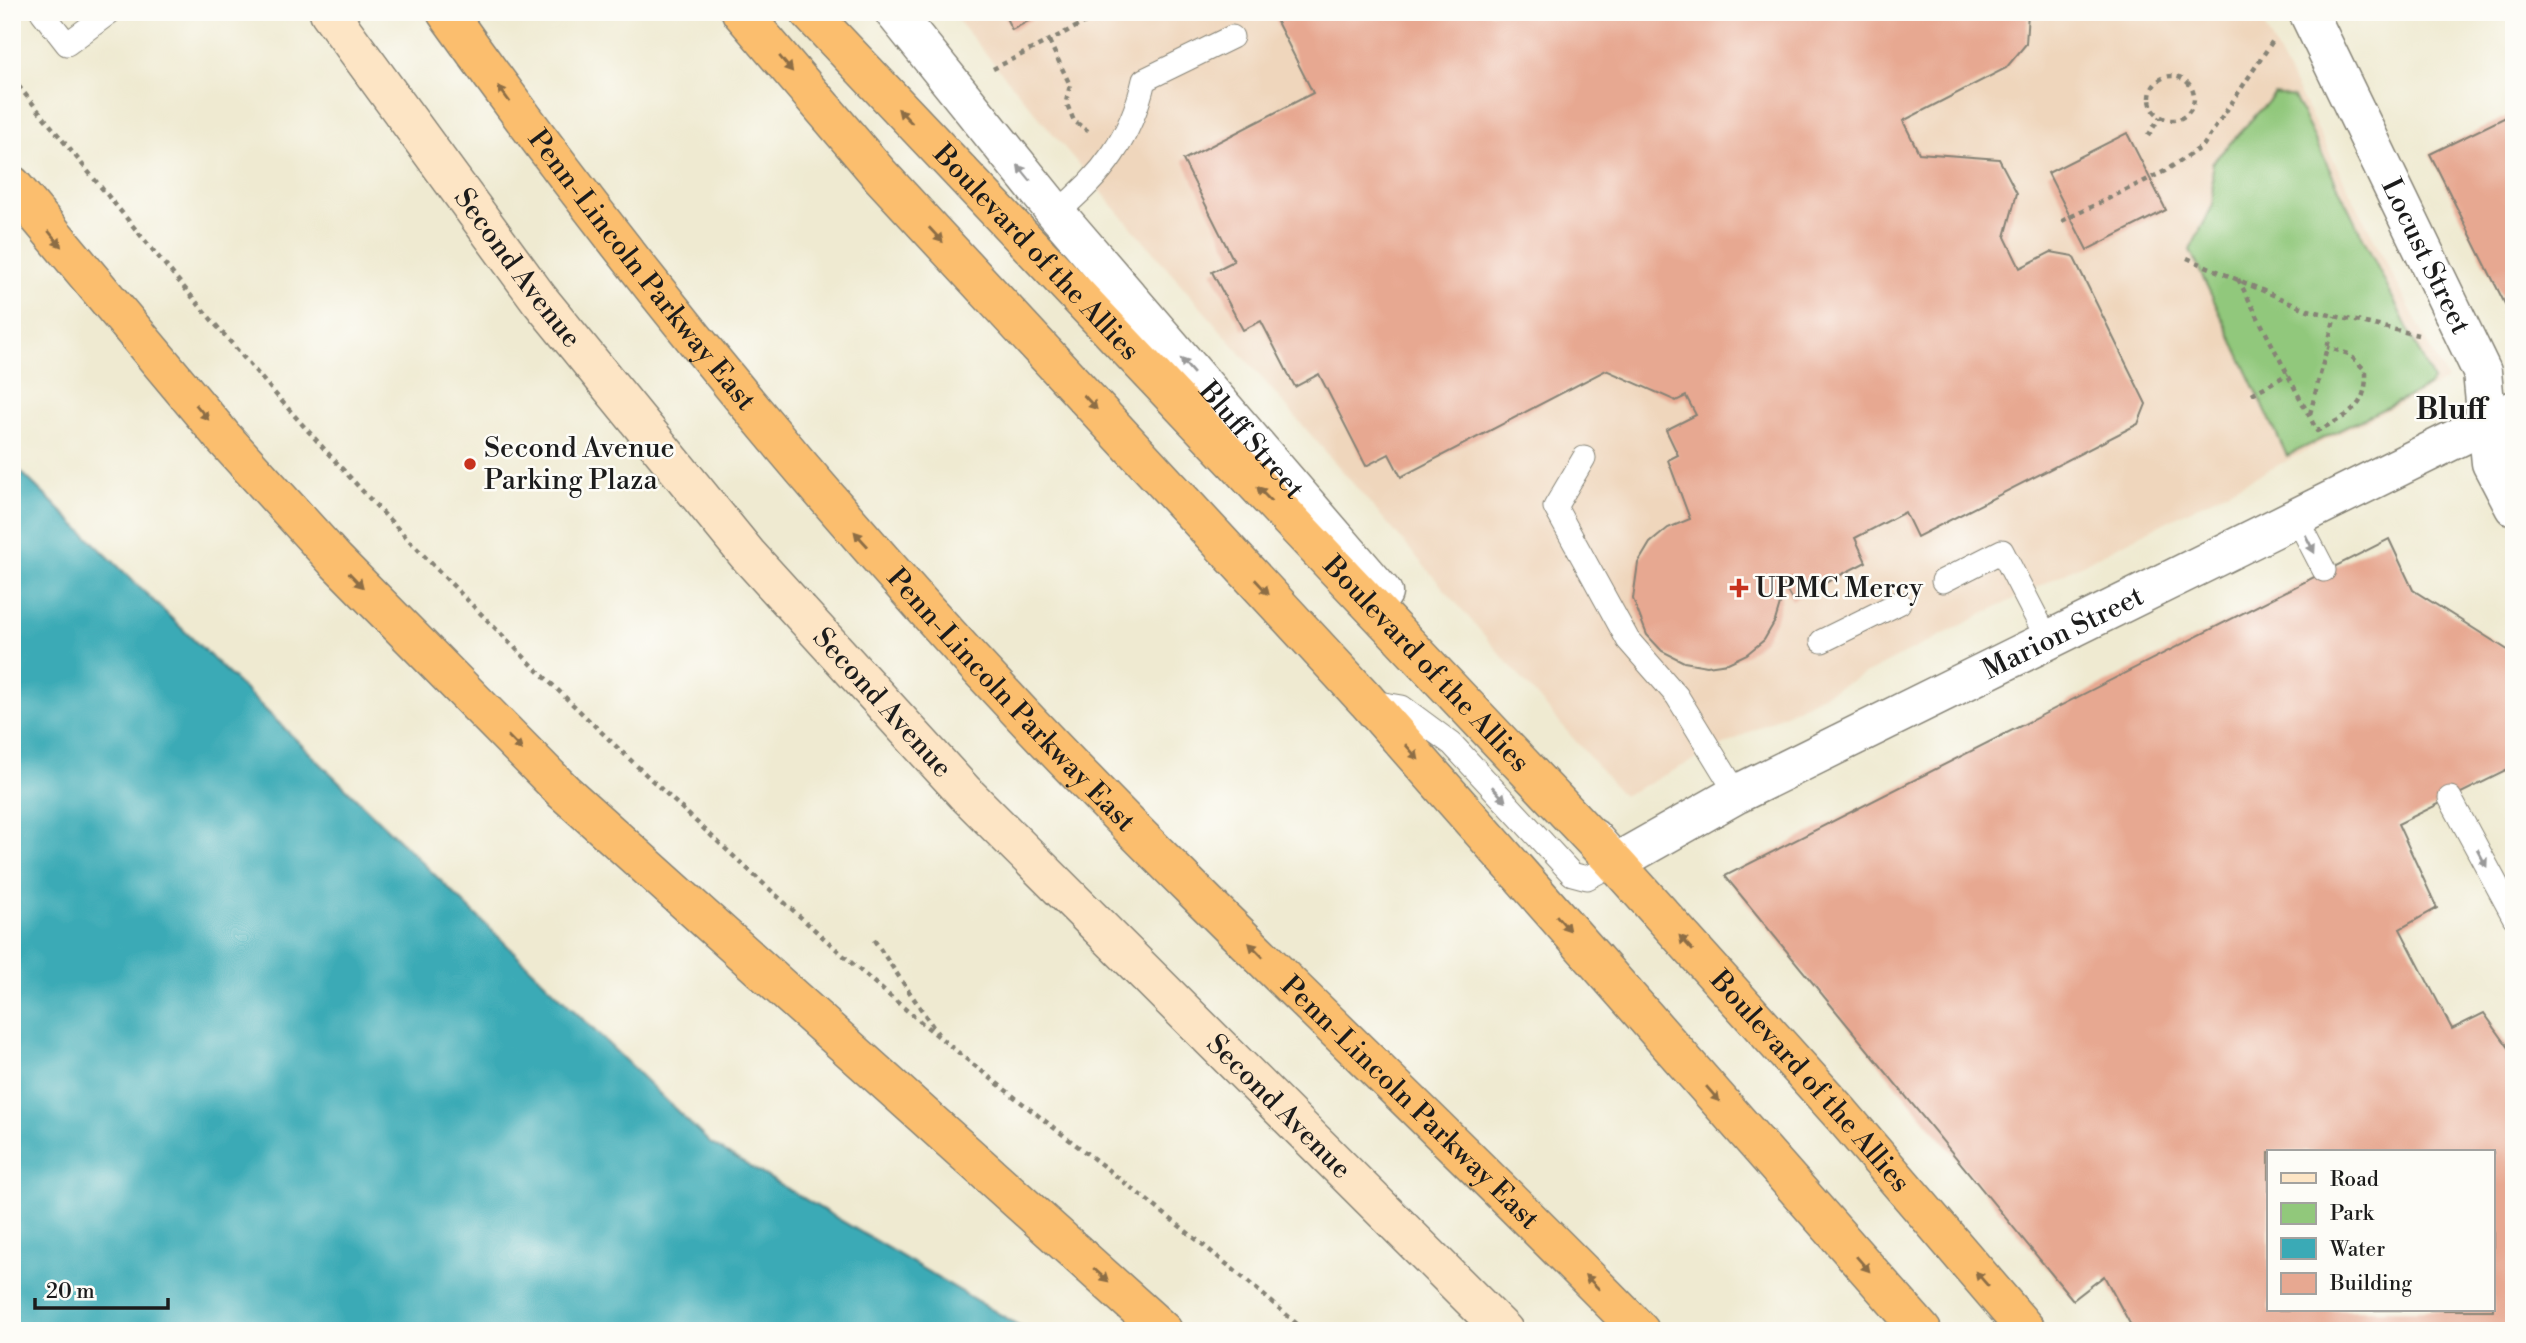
<svg xmlns="http://www.w3.org/2000/svg" width="2526" height="1343" font-family="'Libre Bodoni',serif">
	<rect width="100%" height="100%" fill="#fdfcf7"/>
	<filter id="ink" filterUnits="userSpaceOnUse"><feTurbulence type="fractalNoise" baseFrequency=".0143" numOctaves="2"/><feDisplacementMap in="SourceGraphic" scale="14" xChannelSelector="R" yChannelSelector="G"/><feConvolveMatrix kernelMatrix="1 2 1 2 8 2 1 2 1" color-interpolation-filters="sRGB"/></filter>
	<filter id="wash" filterUnits="userSpaceOnUse"><feTurbulence type="fractalNoise" baseFrequency=".00686" numOctaves="4" result="noise"/><feDisplacementMap in="SourceGraphic" scale="28" xChannelSelector="R" yChannelSelector="G"/><feGaussianBlur stdDeviation="1.57" result="paint"/><feColorMatrix in="noise" values="0 0 0 0 0 0 0 0 0 0 0 0 0 0 0 0 0 1.4 0 .05"/><feComposite in="paint" operator="in"/></filter>
	<g filter="url(#wash)">
		<rect width="100%" height="100%" fill="#efead1"/>
		<path fill="#efd6bc" d="M951,12h1306l190,368 -824,416 -508,-588z"/>
		<path fill="#91c87b" stroke="#56724c" stroke-width="2" d="M2275,94l19,3 139,283 -3,6 -143,70 -97,-206 23,-45 -1,-42z"/>
		<path fill="#3aaab6" stroke="#2b6369" stroke-width="2" d="M12,463l698,680 318,188h-1016z"/>
		<g id="blocks">
			<path fill="#e7a891" fill-rule="evenodd" d="M1003,12h42l-33,18z
				M1272,12h756l-2,32 -20,24 -103,53 16,32 80,6 18,34 -12,44 15,31 31,-16 22,4 73,148 -8,20 -221,113 -12,-25 -50,26 11,24 -74,38 -12,-21 1,22 -6,20 -11,19 -17,14 -19,9 -21,3 -23,-4 -22,-11 -15,-16 -14,-36 5,-36 12,-20 18,-15 22,-9 -22,-59 10,-5 -12,-25 30,-15 -10,-19 -10,5 -70,-31 -205,107 -12,-23 -23,12 -47,-92 -24,13 -34,-66 -18,9 -31,-58 22,-11 -51,-101 130,-67z
				M2514,113v209l-84,-168z
				M2127,133l39,77 -79,40 -39,-77z
				M2389,539l24,51 101,64v113l-116,57 39,84 -37,21 52,100 32,-16 30,42v276h-380l-30,-55 -31,24 -348,-424zM2269,1152h224v158h-224z"/>
		</g>
	</g>
	<g filter="url(#ink)">
		<use href="#blocks" fill-opacity="0" stroke="#868376" stroke-width="2"/>
		<g fill="none" stroke-linecap="round" stroke-linejoin="round">
			<g stroke="#868376" stroke-width="25">
				<path id="service" d="M42,12l25,32 43,-32
					M1056,213c46,-37 75,-75 88,-133l88,-43
					M1584,458l-29,49 73,133 49,56 60,98
					M2297,518l27,52
					M1943,581l59,-30 46,89
					M1822,641l77,-38
					M1367,701l35,6 50,37 120,130 15,4 28,-15
					M2450,798l64,119"/>
			</g>
			<g stroke="#868376" stroke-width="41">
				<g id="minor">
					<path id="s1" d="M894,12l162,201 327,380"/>
					<path id="s2" d="M2308,12l174,360 9,91 23,44"/>
					<path id="s3" d="M1593,838l22,25 122,-69 777,-384"/>
				</g>
			</g>
			<g stroke="#868376" stroke-width="41">
				<g id="secondary">
					<path id="s4" d="M329,12l210,287 208,255 218,239 539,538"/>
				</g>
			</g>
			<g stroke="#868376" stroke-width="41">
				<g id="trunk">
					<path d="M741,12l139,163 487,526 555,630"/>
					<path id="s5" d="M809,12l806,851 226,251 186,217"/>
				</g>
			</g>
			<g stroke="#868376" stroke-width="41">
				<g id="motorway">
					<path id="s6" d="M446,12c180,252 373,487 585,712 197,208 409,401 609,607"/>
					<path d="M12,185l210,251 113,124 229,232 599,539"/>
				</g>
			</g>
			<path stroke="#868376" stroke-width="4.5" stroke-dasharray="5 5" stroke-linecap="butt" d="M1049,41l21,44 -4,17 8,19 14,10
				M993,69l112,-57
				M2150 98a22 22 0 1 1 44 0a22 22 0 1 1-44 0Z
				M12,78c120,148 241,296 371,435 150,158 308,307 471,452 145,128 306,237 451,366
				M2148,136l12,-19
				M2062,221l103,-50 38,-25 71,-107
				M2187,258l121,52 110,25
				M2238,279l79,152c31,-16 50,-22 49,-60l-17,-17 -22,-7
				M2252,394l36,-20
				M2310,414l25,-98
				M874,940l64,94"/>
			<use href="#service" stroke="#fff" stroke-width="23"/>
			<use href="#minor" stroke="#fff" stroke-width="38"/>
			<use href="#secondary" stroke="#fde5c5" stroke-width="38"/>
			<use href="#trunk" stroke="#fbbe6e" stroke-width="38"/>
			<use href="#motorway" stroke="#fbbe6e" stroke-width="38"/>
		</g>
		<defs><path id="oneway-solid" d="M-6-.8H1V-3.2L6.5 0L1 3.2V.8H-6Z" transform="scale(1.75)"/></defs>
		<g fill="#8c6d45">
			<use href="#oneway-solid" transform="translate(786 64) rotate(50)"/>
			<use href="#oneway-solid" transform="translate(504 94) rotate(-126)"/>
			<use href="#oneway-solid" transform="translate(905 116) rotate(-134)"/>
			<use href="#oneway-solid" transform="translate(936 235) rotate(47)"/>
			<use href="#oneway-solid" transform="translate(55 239) rotate(51)"/>
			<use href="#oneway-solid" transform="translate(1090 402) rotate(47)"/>
			<use href="#oneway-solid" transform="translate(202 412) rotate(50)"/>
			<use href="#oneway-solid" transform="translate(1264 494) rotate(-134)"/>
			<use href="#oneway-solid" transform="translate(861 539) rotate(-132)"/>
			<use href="#oneway-solid" transform="translate(356 580) rotate(46)"/>
			<use href="#oneway-solid" transform="translate(1262 587) rotate(47)"/>
			<use href="#oneway-solid" transform="translate(515 743) rotate(45)"/>
			<use href="#oneway-solid" transform="translate(1412 752) rotate(49)"/>
			<use href="#oneway-solid" transform="translate(1563 923) rotate(49)"/>
			<use href="#oneway-solid" transform="translate(1686 943) rotate(-132)"/>
			<use href="#oneway-solid" transform="translate(1256 950) rotate(-135)"/>
			<use href="#oneway-solid" transform="translate(1713 1094) rotate(49)"/>
			<use href="#oneway-solid" transform="translate(1863 1264) rotate(49)"/>
			<use href="#oneway-solid" transform="translate(1101 1275) rotate(42)"/>
			<use href="#oneway-solid" transform="translate(1982 1279) rotate(-131)"/>
			<use href="#oneway-solid" transform="translate(1592 1282) rotate(-135)"/>
		</g>
		<g fill="#999">
			<use href="#oneway-solid" transform="translate(1024 173) rotate(-129)"/>
			<use href="#oneway-solid" transform="translate(1187 366) rotate(-131)"/>
			<use href="#oneway-solid" transform="translate(2310 544) rotate(63)"/>
			<use href="#oneway-solid" transform="translate(1499 794) rotate(47)"/>
			<use href="#oneway-solid" transform="translate(2482 858) rotate(62)"/>
		</g>
	</g>
	<g fill="#c8321e" stroke="#fdfcf7" stroke-width="2.5">
		<circle cx="470" cy="464" r="7"/>
		<path d="M1735.5 577.5h7v7h7v7h-7v7h-7v-7h-7v-7h7z"/>
	</g>
	<g text-anchor="middle" dominant-baseline="central" stroke-width="5" stroke-linejoin="round" paint-order="stroke">
		<g font-size="28" fill="#1c1c1c" stroke="#fdfcf7">
			<text stroke="none"><textPath href="#s5" startOffset="331">Boulevard of the Allies</textPath></text>
			<text stroke="none"><textPath href="#s2" startOffset="271">Locust Street</textPath></text>
			<text stroke="none"><textPath href="#s4" startOffset="318">Second Avenue</textPath></text>
			<text stroke="none"><textPath href="#s6" startOffset="324">Penn-Lincoln Parkway East</textPath></text>
			<text stroke="none"><textPath href="#s1" startOffset="558">Bluff Street</textPath></text>
			<text stroke="none"><textPath href="#s3" startOffset="537">Marion Street</textPath></text>
			<text stroke="none"><textPath href="#s5" startOffset="898">Boulevard of the Allies</textPath></text>
			<text stroke="none"><textPath href="#s6" startOffset="891">Penn-Lincoln Parkway East</textPath></text>
			<text stroke="none"><textPath href="#s4" startOffset="886">Second Avenue</textPath></text>
			<text stroke="none"><textPath href="#s5" startOffset="1465">Boulevard of the Allies</textPath></text>
			<text stroke="none"><textPath href="#s6" startOffset="1458">Penn-Lincoln Parkway East</textPath></text>
			<text stroke="none"><textPath href="#s4" startOffset="1452">Second Avenue</textPath></text>
		</g>
		<g font-size="28" fill="#1c1c1c" stroke="#fdfcf7" text-anchor="start">
			<text x="484" y="448">Second Avenue<tspan x="484" dy="32">Parking Plaza</tspan></text>
			<text x="1755" y="588">UPMC Mercy</text>
		</g>
		<g font-size="30" font-weight="bold" fill="#1c1c1c" stroke="#fdfcf7">
			<text x="2451" y="410">Bluff</text>
		</g>
	</g>
	<rect width="2526" height="1343" fill="none" stroke="#fdfcf7" stroke-width="42"/>
	<rect x="2267" y="1150" width="228" height="161" fill="#fdfcf7" stroke="#a3a29f" stroke-width="2"/>
	<rect x="2281" y="1173" width="35" height="10" fill="#fde5c5" stroke="#a3a29f" stroke-width="2"/>
	<text x="2330" y="1186" font-size="21" fill="#1c1c1c">Road</text>
	<rect x="2281" y="1203" width="35" height="21" fill="#91c87b" stroke="#a3a29f" stroke-width="2"/>
	<text x="2330" y="1220" font-size="21" fill="#1c1c1c">Park</text>
	<rect x="2281" y="1238" width="35" height="21" fill="#3aaab6" stroke="#a3a29f" stroke-width="2"/>
	<text x="2330" y="1256" font-size="21" fill="#1c1c1c">Water</text>
	<rect x="2281" y="1273" width="35" height="21" fill="#e7a891" stroke="#a3a29f" stroke-width="2"/>
	<text x="2330" y="1290" font-size="21" fill="#1c1c1c">Building</text>
	<path d="M35 1298v10h133v-10" fill="none" stroke="#1c1c1c" stroke-width="3.5"/>
	<text x="46" y="1298" font-size="21" fill="#1c1c1c" stroke="#fdfcf7" stroke-width="5" paint-order="stroke">20 m</text>
</svg>
